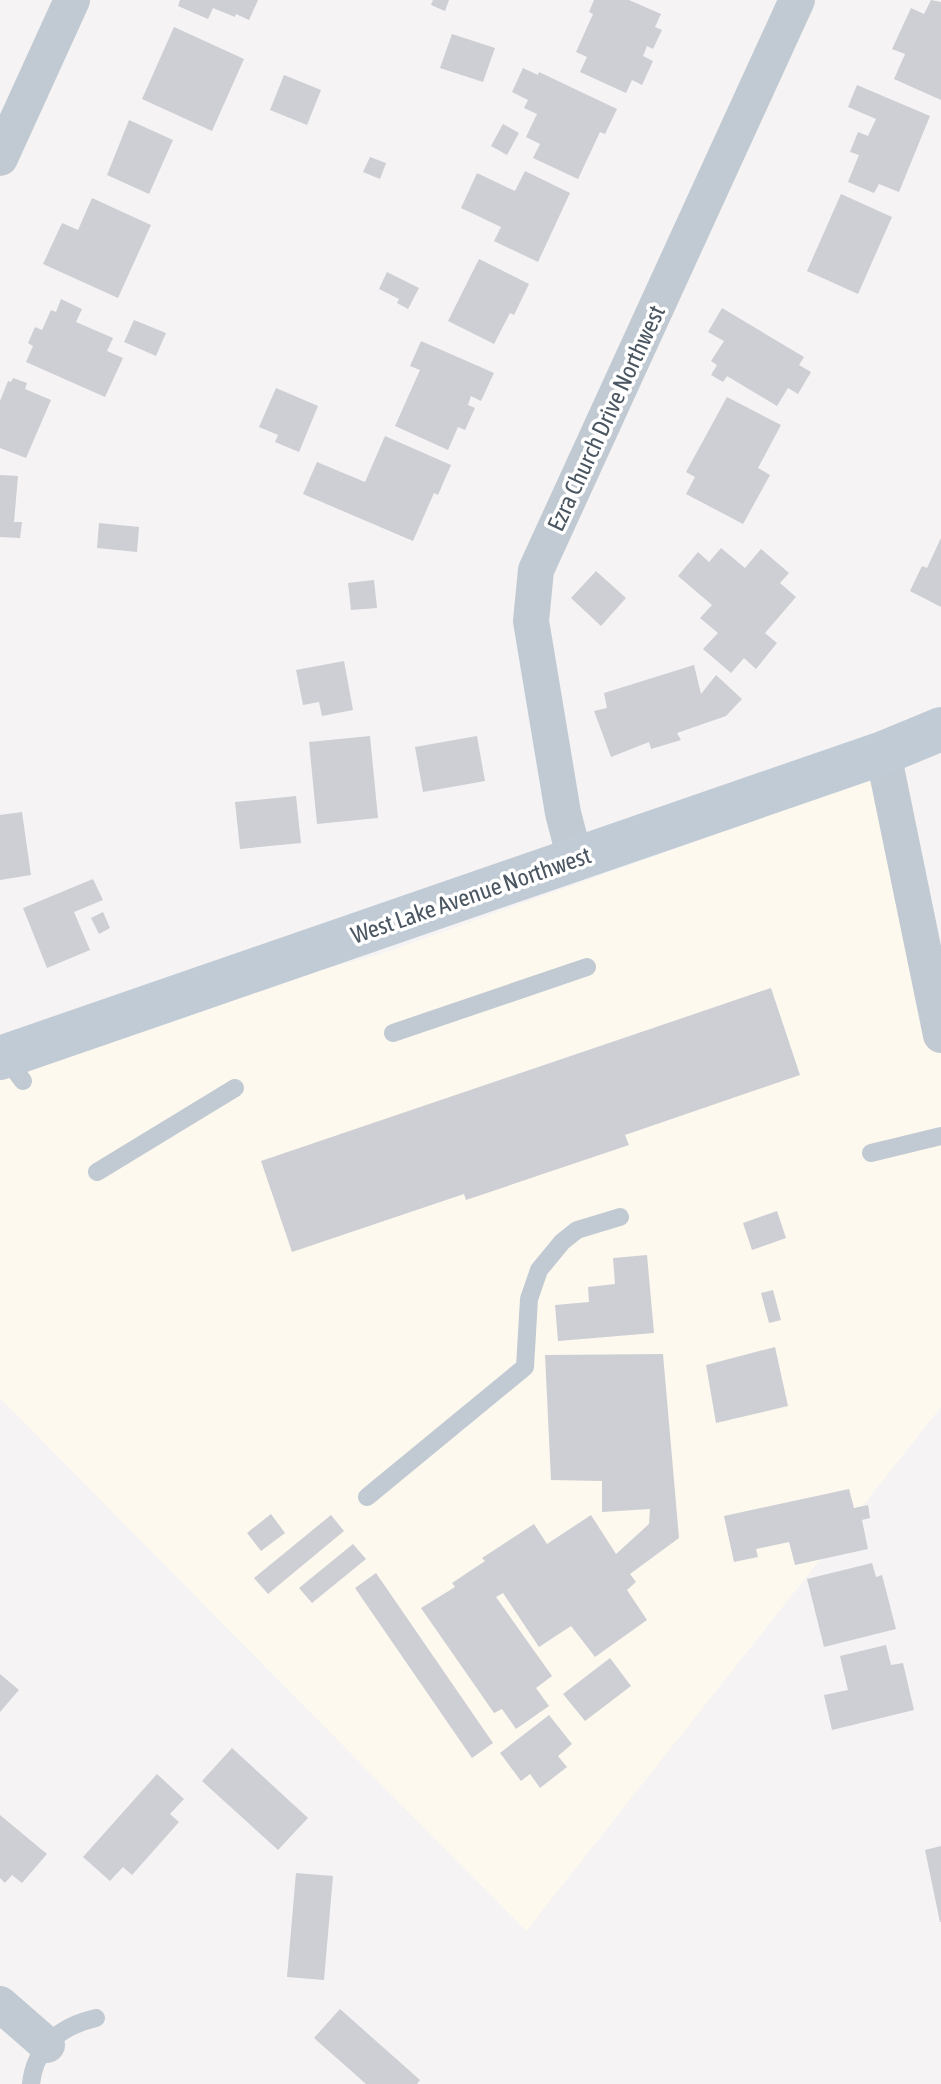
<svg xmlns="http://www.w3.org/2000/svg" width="941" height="2084" font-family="'Asap Condensed',sans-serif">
	<rect width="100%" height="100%" fill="#f5f3f3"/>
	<path fill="#fdf9ef" d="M882,775l59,198v434l-415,524 -526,-533v-343l381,-101z"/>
	<path fill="#cdcfd5" d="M180,0h78l-9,20 -13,-6 -1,3 -22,-9 -5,11 -30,-13z
		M433,0h16l-4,11 -14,-6z
		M594,0h35l32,14 -6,13 7,3 -9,19 -6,-3 -4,10 10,5 -11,24 -10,-5 -6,13 -46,-21 7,-15 -11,-5 17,-38 -4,-2z
		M931,0l10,2v98l-47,-21 11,-25 -13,-5 19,-41 13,6z
		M174,27l70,32 -32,72 -70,-32z
		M452,34l43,14 -12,34 -43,-14z
		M523,68l15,7 1,-3 78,37 -12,25 -5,-2 -22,47 -45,-21 7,-14 -14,-7 11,-23 -13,-6 4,-8 -16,-8z
		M284,75l37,15 -14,35 -37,-15z
		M857,85l73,31 -31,76 -20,-8 -5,9 -26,-11 11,-27 -9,-3 8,-20 10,4 8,-17 -28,-12z
		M129,120l44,20 -24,54 -42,-19z
		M503,124l16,9 -12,22 -16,-9z
		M370,157l16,6 -6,16 -17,-7z
		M525,171l45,22 -32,69 -44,-21 7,-14 -40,-19 16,-35 38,18z
		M841,194l51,23 -34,77 -51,-23z
		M92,198l59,27 -33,73 -75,-34 19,-41 16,7z
		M479,259l50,25 -15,31 -4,-2 -16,31 -46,-23z
		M387,272l32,16 -11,21 -11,-6 2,-4 -20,-10z
		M61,299l21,10 -6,13 37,16 -6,13 16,7 -18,39 -79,-35 7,-16 -5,-3 7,-16 7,3 9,-20 5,2z
		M722,308l82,49 -5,8 12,7 -13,22 -10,-6 -11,18 -50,-30 -4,6 -12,-7 6,-10 -6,-4 13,-20 -16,-9z
		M134,320l32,13 -10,23 -32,-14z
		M421,341l73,32 -13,28 -10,-5 -3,9 7,3 -10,22 -7,-3 -10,23 -53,-24 25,-56 -10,-4z
		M13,378l14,5 -2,6 26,11 -25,58 -26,-10v-47l8,-20 3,1z
		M276,388l42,18 -19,46 -24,-10 3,-7 -19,-8z
		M727,397l54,28 -23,43 12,7 -27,49 -57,-30 9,-17 -9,-5z
		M385,436l66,29 -13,30 -4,-2 -21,48 -110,-47 14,-32 48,20z
		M0,475l18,1 -4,46h8l-2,16 -20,-1z
		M99,523l40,4 -2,25 -40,-4z
		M941,538v69l-31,-16 12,-25 5,2z
		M721,548l24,20 16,-19 28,24 -9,10 16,14 -31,36 12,10 -21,26 -12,-11 -13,15 -28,-24 15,-16 -18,-15 12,-13 -34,-29 20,-24 11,10z
		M596,571l30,27 -25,28 -30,-28z
		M374,580l3,28 -26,2 -3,-27z
		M344,661l9,49 -31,6 -3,-14 -16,3 -7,-35z
		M694,665l7,29 15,-19 26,24 -16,17 -49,17 4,7 -30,9 -2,-7 -38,15 -17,-46 13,-3 -3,-15z
		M370,736l8,82 -61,6 -8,-82z
		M477,736l8,45 -62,11 -8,-45z
		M296,796l5,47 -61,6 -5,-47z
		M22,812l9,63 -31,5v-65z
		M93,879l10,21 -29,12 16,38 -43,18 -24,-60z
		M103,912l7,16 -11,6 -8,-16z
		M771,988l29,87 -175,60 4,10 -163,55 -2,-6 -172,58 -31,-91z
		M777,1211l9,27 -34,12 -9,-27z
		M647,1255l7,78 -96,8 -3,-36 34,-3 -1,-15 27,-3 -2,-26z
		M773,1290l8,30 -12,3 -8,-30z
		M775,1347l13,59 -72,17 -10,-58z
		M663,1354l16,184 -49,36 6,8 -9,8 20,30 -52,37 -24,-31 -32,21 -36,-54 -7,4 56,79 -16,12 13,18 -33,23 -14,-20 -8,4 -73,-105 34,-21 -3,-4 33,-22 -3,-3 52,-34 13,20 44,-29 25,39 33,-30 1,-15 -48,3v-31l-51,-1 -6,-125z
		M849,1489l5,19 14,-3 2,13 -8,2 6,29 -73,16 -6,-23 -33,7 2,8 -24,5 -10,-46z
		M271,1514l14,19 -24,18 -14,-18z
		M331,1515l13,16 -76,63 -14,-16z
		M353,1544l13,15 -54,44 -13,-15z
		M872,1563l4,14 6,-2 14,54 -72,18 -17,-68z
		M376,1573l117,170 -21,15 -117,-170z
		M886,1645l5,20 12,-2 11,47 -82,20 -8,-35 24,-5 -8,-34z
		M610,1658l21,28 -46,35 -22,-27z
		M0,1674l19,16 -19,22z
		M549,1715l23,29 -14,12 9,11 -27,21 -10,-14 -9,7 -21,-28z
		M232,1748l76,70 -30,32 -76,-69z
		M157,1774l27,25 -14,15 9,8 -47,53 -9,-8 -13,14 -27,-24z
		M0,1815l47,39 -25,29 -10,-8 -7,8 -5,-5z
		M941,1846v76h-1l-15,-72z
		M296,1873l37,3 -9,104 -37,-3z
		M340,2009l80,71 -3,4h-51l-52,-46z"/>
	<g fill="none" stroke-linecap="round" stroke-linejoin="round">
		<path stroke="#c1cad2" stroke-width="18" d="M393,1033l194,-66
			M5,1057l18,24
			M871,1153l70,-17
			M97,1172l138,-84
			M367,1497l158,-130 4,-68 10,-29 23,-28 15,-12 43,-13
			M31,2084c4,-38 30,-58 65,-66"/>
		<path stroke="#c1cad2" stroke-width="36" d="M0,158l72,-158
			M883,753l58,282
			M575,859l-12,-46 -32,-192 5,-51 261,-570
			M0,2004l47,41"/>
		<path stroke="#c1cbd6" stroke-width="44" d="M0,1058l883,-305 58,-24"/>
	</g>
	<g text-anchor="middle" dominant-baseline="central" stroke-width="7" stroke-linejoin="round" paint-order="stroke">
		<g font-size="24" fill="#4a5661" stroke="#fff">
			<text transform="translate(606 418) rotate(-65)">Ezra Church Drive Northwest</text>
			<text transform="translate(471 895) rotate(-19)">West Lake Avenue Northwest</text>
		</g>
	</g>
</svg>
